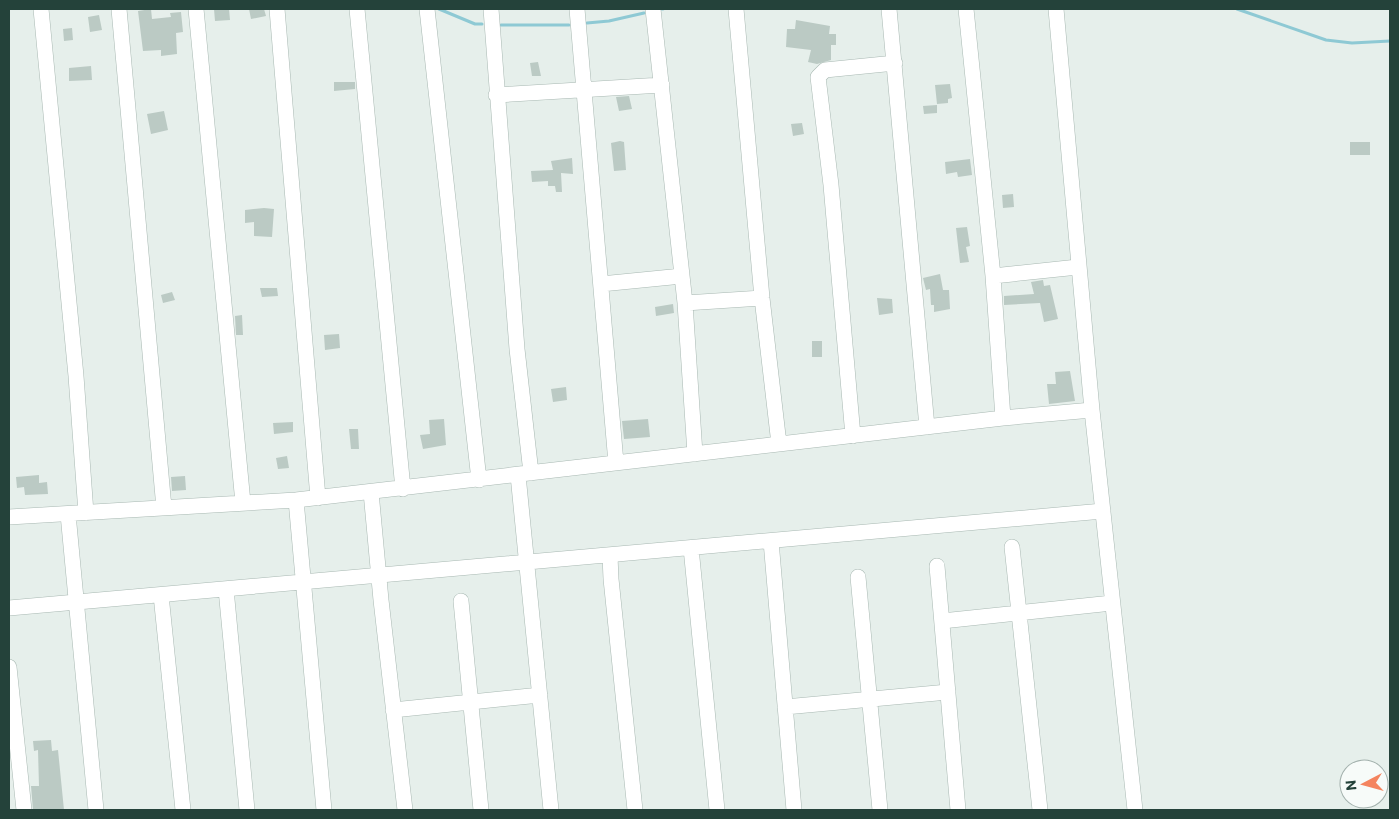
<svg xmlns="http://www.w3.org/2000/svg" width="1399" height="819" font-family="Commissioner,sans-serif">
	<rect width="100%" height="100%" fill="#e6efeb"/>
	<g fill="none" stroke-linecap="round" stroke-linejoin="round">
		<path stroke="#8ec9d4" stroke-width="3" d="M439,9l36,15h7
			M662,9h1
			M1237,9l89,31 26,3 38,-2
			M587,23l22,-2 35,-8
			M501,25h68"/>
	</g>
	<path fill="#bbcac4" d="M151,9l1,10 19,-2 -1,-4 11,-1 2,20 -7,1 1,21 -16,2v-6l-18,1 -5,-40z
		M214,9h15l1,11 -15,1z
		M249,9h15l2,7 -15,3z
		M99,15l3,15 -12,2 -2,-15z
		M796,20l34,6 -1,8h7v11h-5v15l-14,4 -9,-2 3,-12 -25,-3 1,-18h8z
		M72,28l1,12 -9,1 -1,-12z
		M538,62l3,14h-9l-2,-13z
		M91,66l1,14 -23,1v-13z
		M334,82h21v7l-21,2z
		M950,84l2,14 -4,1v4l-11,1 -2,-19z
		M629,96l3,13 -13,2 -3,-14z
		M937,105v8l-13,1 -1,-8z
		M164,111l4,19 -17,4 -4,-20z
		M802,123l2,11 -11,2 -2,-12z
		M620,141l4,1 2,28 -12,1 -3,-28z
		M1350,142h20v13h-20z
		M572,158l1,16 -12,-1 1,19h-6l-1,-6h-7v-5l-16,1 -1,-11 22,-1 -2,-9z
		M970,159l2,16 -14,2 -1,-5 -11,2 -1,-12z
		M1013,194l1,13 -11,1 -1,-13z
		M264,208l10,1 -2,28 -18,-1v-14l-9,1v-13z
		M967,227l3,19 -4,1 3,15 -9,1 -4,-35z
		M940,274l3,16h6l1,19 -16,3v-7h-3l-1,-16 -4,1 -3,-12z
		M1043,280l1,6 6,-1 8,34 -14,3 -4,-19 -36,2v-9l30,-2 -3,-12z
		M260,288h17l1,8 -16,1z
		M172,292l3,8 -12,3 -2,-8z
		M877,298l15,1 1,14 -14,2z
		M673,304l1,9 -18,3 -1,-9z
		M242,315l1,20h-7l-1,-19z
		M339,334l1,14 -15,2 -1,-15z
		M812,341h10v16h-10z
		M1070,371l5,30 -26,3 -2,-20h9l-1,-12z
		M566,387l1,13 -14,2 -2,-13z
		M444,419l2,26 -23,4 -3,-14 10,-1 -1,-14z
		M648,419l2,18 -26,2 -2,-18z
		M293,422v10l-19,2 -1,-11z
		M349,429h9l1,20h-8z
		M287,456l2,12 -11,1 -2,-11z
		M39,475v8l8,-1 1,12 -23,1 -1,-8 -7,1 -1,-11z
		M185,476l1,14 -14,1 -1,-14z
		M51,740l1,11 6,-1 6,60h-31l-2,-24h8l-1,-36 -4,1 -1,-10z"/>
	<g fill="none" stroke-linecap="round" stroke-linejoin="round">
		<g stroke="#a8b8b2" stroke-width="16">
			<path id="minor" d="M41,9l35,367 10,137
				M119,9l45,499
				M196,9l47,494
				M277,9l41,489
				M357,9l46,480
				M427,9l52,471
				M491,9l26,340 14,124
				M577,9l39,454
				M653,9l32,294 10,151
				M736,9l26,289 17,146
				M889,9l38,418
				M966,9l27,267 10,142
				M1056,9l36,401 43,400
				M496,95l166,-10
				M993,276l85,-9
				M601,284l81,-8
				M685,303l77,-5
				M853,436l-22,-251 -13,-108 7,-7 70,-7
				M518,475l33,335
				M371,492l10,108 24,210
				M296,500l28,310
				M68,514l28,296
				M9,517l287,-17 707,-82 89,-8
				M771,541l23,269
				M1012,547l28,263
				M691,548l26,262
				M610,556l1,23 24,231
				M937,566l21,244
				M858,577l22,233
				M226,589l21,221
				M161,595l22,215
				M461,601l20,209
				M9,608l1094,-97
				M942,621l170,-18
				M9,667l15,143
				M785,707l163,-15
				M393,710l147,-15"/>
		</g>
		<use href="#minor" stroke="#fff" stroke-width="15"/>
	</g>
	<rect width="1399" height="819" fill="none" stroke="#24423a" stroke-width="20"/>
	<g transform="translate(1364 784) rotate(264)"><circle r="24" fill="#f7fbf9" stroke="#a3b1ad"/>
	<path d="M0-4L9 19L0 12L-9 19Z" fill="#f4845f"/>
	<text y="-8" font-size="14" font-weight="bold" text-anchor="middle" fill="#24423a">N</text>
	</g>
</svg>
